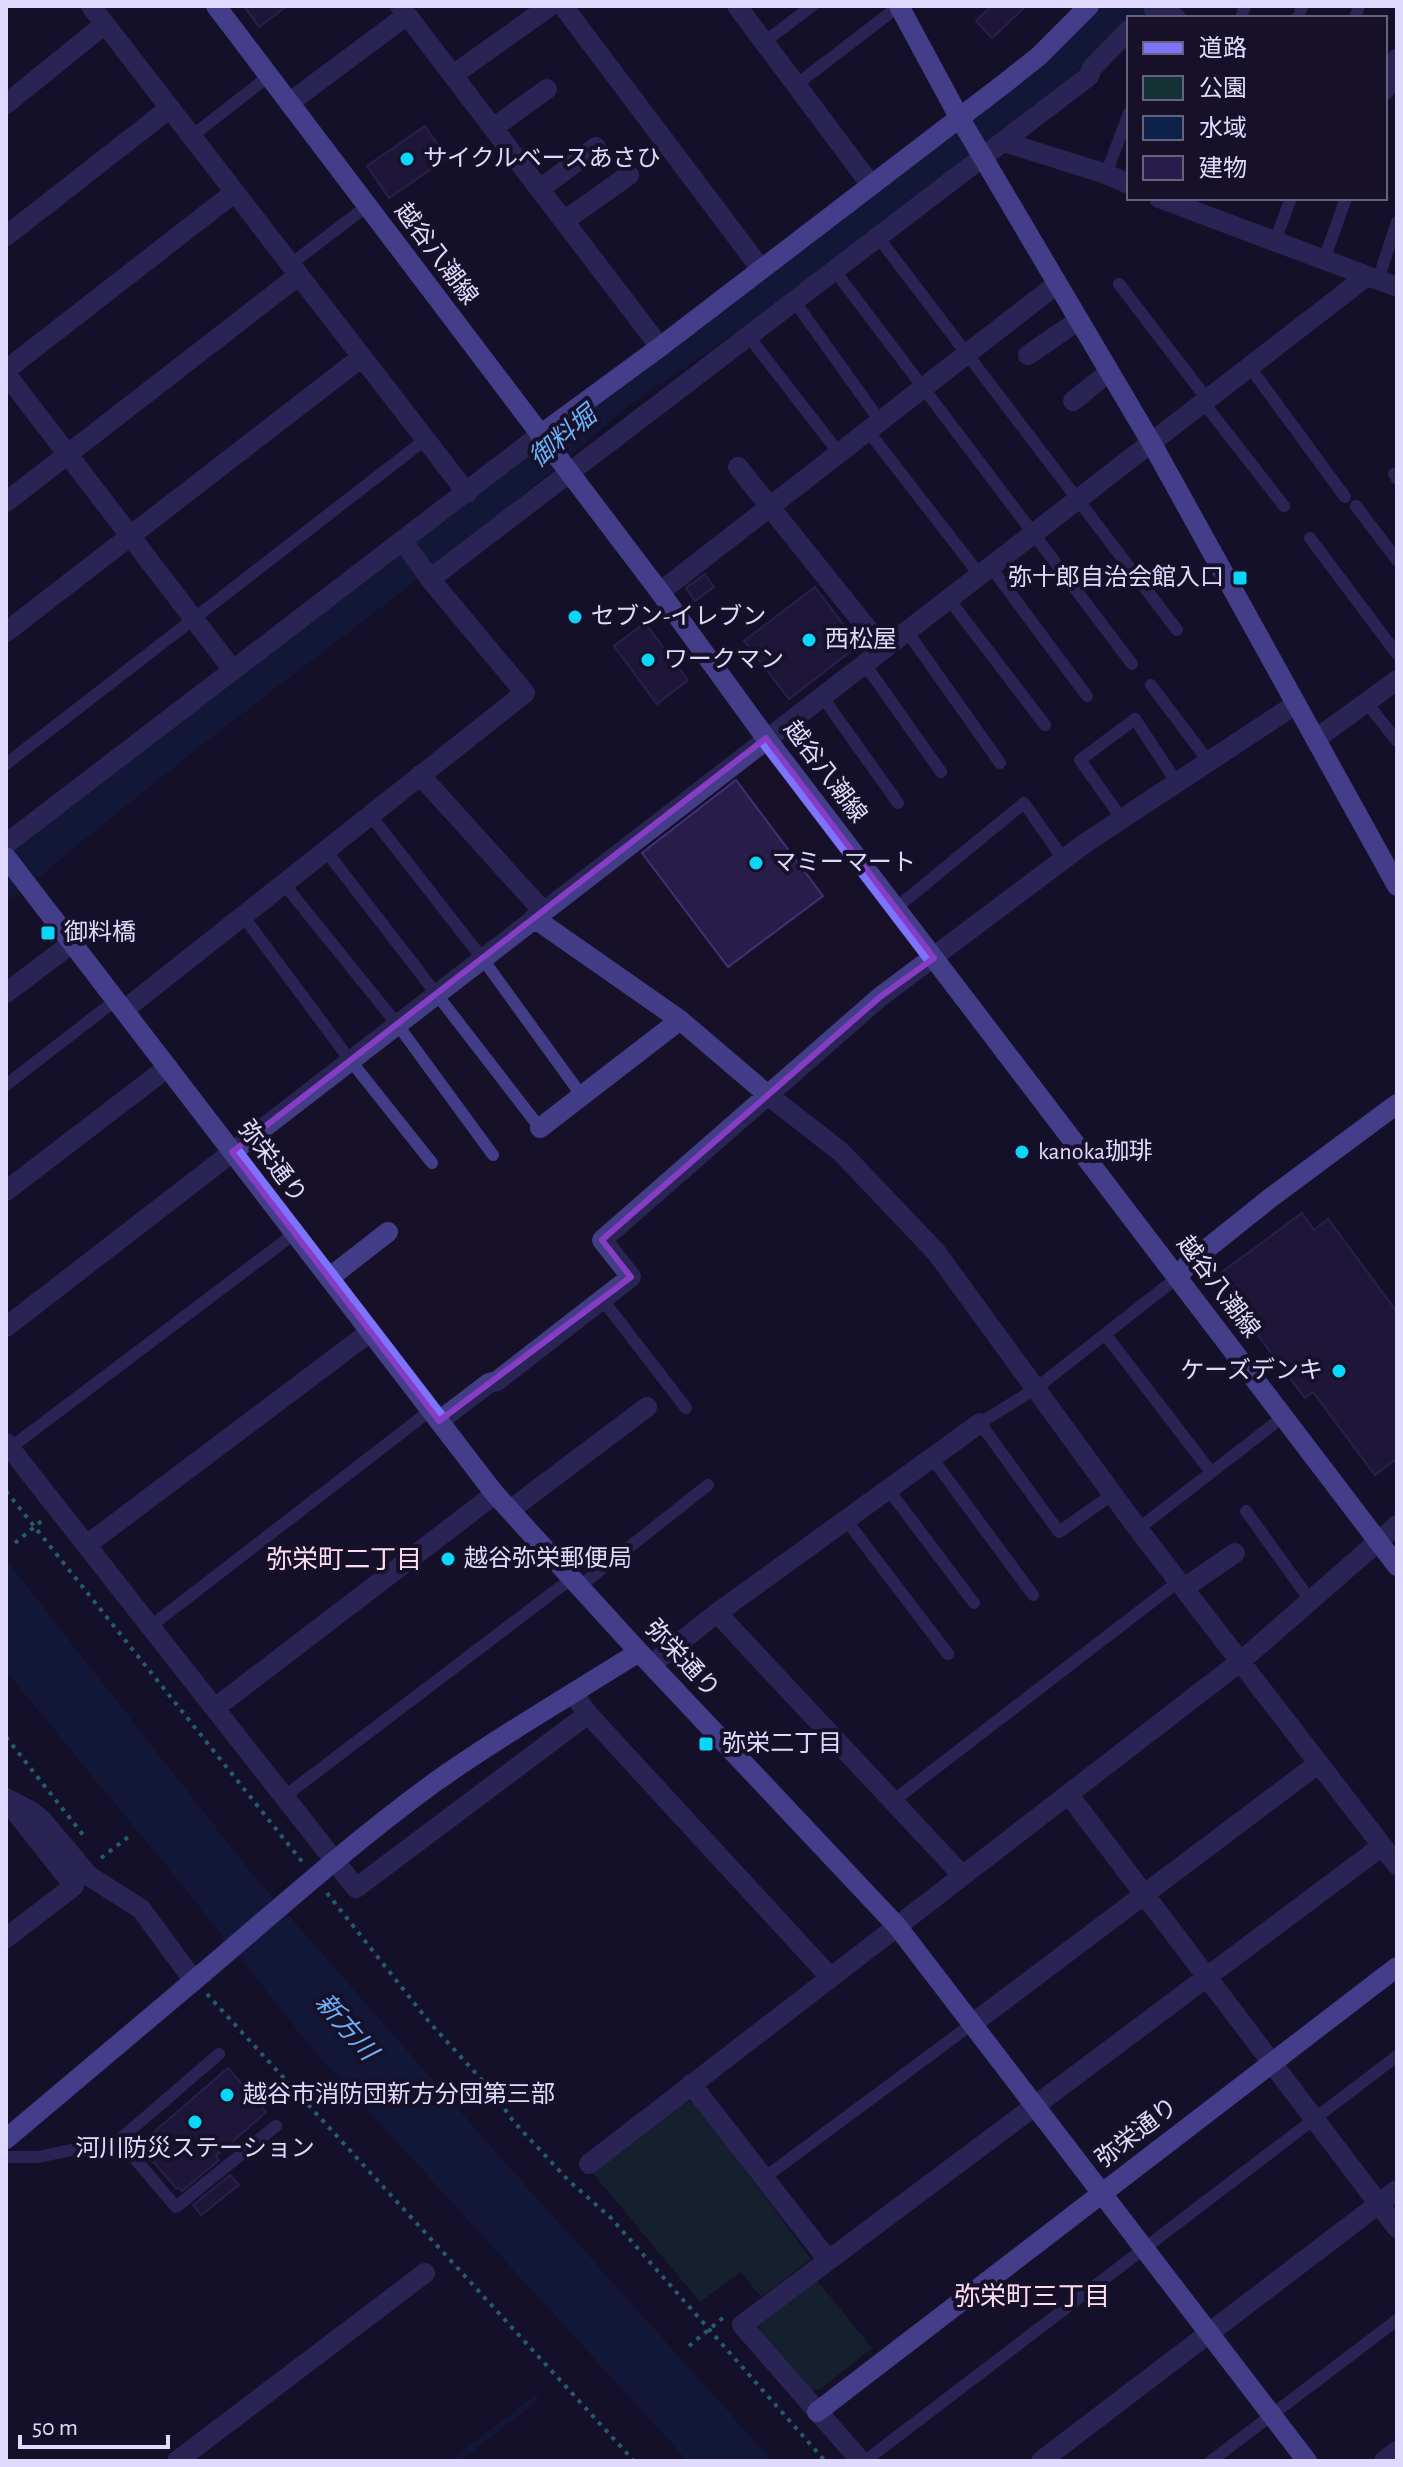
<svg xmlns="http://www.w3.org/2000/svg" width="1403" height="2467" font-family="'Alegreya Sans','Noto Sans JP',sans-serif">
	<rect width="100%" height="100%" fill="#161129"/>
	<path fill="#143233" d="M684,2100l11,3 116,156 -50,38 -20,-25 -41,30 -108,-130z
		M815,2278l57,70 -53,42h-10l-52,-59 1,-8z"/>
	<path fill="#0e214b" d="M6,1560l246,314 248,283 272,304h-84l-373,-409 -136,-171 -173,-210z"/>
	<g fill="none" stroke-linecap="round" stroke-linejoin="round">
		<path stroke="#0e214b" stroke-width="6" d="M455,2461l80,-62"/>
		<path stroke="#0e214b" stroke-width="36" d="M6,880l171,-139 288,-221 153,-129 132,-90 188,-138 190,-157"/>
	</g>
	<path fill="#281d4a" stroke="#413075" stroke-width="2" d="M244,6h43l-28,21z
		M991,6h35l-34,32 -16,-17z
		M425,126l22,32 -58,40 -22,-32z
		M705,574l9,13 -19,14 -9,-13z
		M815,587l37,49 -8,6 7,9 -62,48 -45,-58z
		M645,623l43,57 -31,24 -43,-58z
		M736,780l87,116 -95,71 -86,-114z
		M1302,1213l12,17 14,-11 69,93v146l-22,17 -62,-83 -8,6 -57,-76 8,-6 -34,-44z
		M228,2068l38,44 -50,44 3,4 -37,31 -3,-4 -2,2 -38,-44z
		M230,2175l9,10 -38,30 -8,-10z"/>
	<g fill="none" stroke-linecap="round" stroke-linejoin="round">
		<path stroke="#33b9b8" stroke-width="4" stroke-dasharray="4 6" stroke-linecap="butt" d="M6,1491l298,373
			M15,1543l29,-24
			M6,1737l78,99
			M101,1858l27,-21
			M327,1893l103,130 61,67 23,32 54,58 43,38 214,243
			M207,1994l427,467
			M689,2346l35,-29"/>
		<path stroke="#433d87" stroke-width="12" d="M1241,18l4,-12
			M1298,18l4,-12
			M1355,18l4,-12
			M763,43l49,-37
			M796,85l103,-79
			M192,136l77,-60
			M1106,174l23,-61
			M878,237l299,393
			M1275,241l16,-43
			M1324,260l22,-62
			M291,264l76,-58
			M835,271l297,393
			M1378,280l19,-58
			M1119,284l88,115
			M795,302l85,119
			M749,337l90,116
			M1249,366l96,131
			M1203,402l81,104
			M868,431l111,143
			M1394,474l3,5
			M1356,506l41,54
			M1310,538l87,116
			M990,566l97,130
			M948,598l97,127
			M906,630l94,133
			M864,663l77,109
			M1151,685l58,77
			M821,695l77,108
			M1366,702l31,39
			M6,764l420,-325
			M371,816l111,142 100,138
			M1122,819l-42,-59 55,-41 42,64
			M326,851l214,277
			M284,884l113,140 96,131
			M896,908l128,-105 40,57
			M243,916l107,144 82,103
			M6,1085l110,-85
			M602,1299l84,109
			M1105,1334l106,138
			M10,1448l284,-214
			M932,1458l101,137
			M888,1489l86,114
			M1113,1494l-54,38 -79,-109 55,-34 143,-112
			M1246,1511l64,89
			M846,1520l102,134
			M1138,1529l145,-112
			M580,1586l128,-101
			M151,1626l280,-216
			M285,1796l287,-218
			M893,1801l286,-220
			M119,2140l57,67 100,-81
			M6,2157h32l81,-17 100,-86
			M764,2178l208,-154
			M865,2461l532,-405
			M1211,2461l186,-141"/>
		<path stroke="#433d87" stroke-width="20" d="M91,6l376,487
			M400,6l260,341
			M563,6l198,263
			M737,6l134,179
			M1154,10l22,8
			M453,75l97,-69
			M1385,90l12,-31
			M289,103l118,-88
			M6,104l99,-80
			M493,128l54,-39
			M1004,142l102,32 23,10
			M540,189l56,-42
			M1159,198l238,89
			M564,221l65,-46
			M6,236l164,-128
			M1028,355l51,-35
			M6,370l229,-178
			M6,374l227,296
			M1073,401l36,-29
			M738,467l145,181
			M6,502l293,-227
			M430,579l659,-503 3,-8 37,-38
			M660,592l397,-308
			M6,632l356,-275
			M1316,739l81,-59
			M420,775l123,136
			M6,844l534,-409
			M534,918l146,102 89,76 72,56 95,100 202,277 259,336
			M6,993l66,-50
			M124,1010l401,-317 -95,-114 -27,-38
			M540,1128l140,-108
			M6,1191l162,-124
			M329,1278l59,-46
			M6,1327l1361,-1051
			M439,1421l50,-38 8,-2 134,-104 -29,-37 278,-243 204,-153 212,-140
			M6,1443l350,445 232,-174
			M510,1510l137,-103
			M88,1544l282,-212
			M1184,1588l51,-35
			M717,1613l245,262
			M652,1664l65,-51 263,-190
			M573,1694l15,20 242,263
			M215,1708l280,-214
			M1069,1795l328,433
			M6,1798l25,13 11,9 47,56 52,33 53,72
			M6,1938l68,-52 -63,-80
			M972,2024l347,-261
			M691,2084l137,176
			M589,2164l652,-503 156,-136
			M177,2461l248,-188
			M861,2461l-119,-136 640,-479
			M1041,2461l356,-271
			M1384,2461l13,-10"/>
		<path stroke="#7d73fc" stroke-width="20" d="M216,6l444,586 106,146 631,828
			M899,6l60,111 192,325 246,444
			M540,435l120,-88 345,-264 34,-27 50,-50
			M6,857l489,637 144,158 258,274 410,535
			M1178,1277l11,-14 80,-64 128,-95
			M560,1701l79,-49
			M6,2139l197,-166
			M817,2412l580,-445"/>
		<path stroke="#7d73fc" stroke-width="20" d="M203,1973c75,-64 149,-130 228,-188 42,-30 85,-57 129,-84"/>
	</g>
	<path d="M0 0H1403V2467H0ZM766,738l168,220 -54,39 -278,243 29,37 -192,144 -207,-269z" fill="#161129" fill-opacity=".55" fill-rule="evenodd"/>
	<path fill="none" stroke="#853dc5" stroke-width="6" stroke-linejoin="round" d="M766,738l168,220 -54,39 -278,243 29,37 -192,144 -207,-269z"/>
	<g fill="#0ad6fa" stroke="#161129" stroke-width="3">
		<circle cx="407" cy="159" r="8"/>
		<rect x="1232" y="570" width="16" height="16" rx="4"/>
		<circle cx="575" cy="617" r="8"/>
		<circle cx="809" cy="640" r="8"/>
		<circle cx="648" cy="660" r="8"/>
		<circle cx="756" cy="863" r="8"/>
		<rect x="40" y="925" width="16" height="16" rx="4"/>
		<circle cx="1022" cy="1152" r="8"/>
		<circle cx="1339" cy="1371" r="8"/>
		<circle cx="448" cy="1559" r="8"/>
		<rect x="698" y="1736" width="16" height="16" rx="4"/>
		<circle cx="227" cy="2095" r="8"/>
		<circle cx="195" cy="2122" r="8"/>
	</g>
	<g text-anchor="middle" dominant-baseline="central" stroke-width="8" stroke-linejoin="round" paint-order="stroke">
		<g font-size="24" fill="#e0dafe" stroke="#161129" text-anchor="start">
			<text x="423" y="159">サイクルベースあさひ</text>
			<text x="1224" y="578" text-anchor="end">弥十郎自治会館入口</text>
			<text x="591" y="617">セブン-イレブン</text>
			<text x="825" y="640">西松屋</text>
			<text x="664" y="660">ワークマン</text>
			<text x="772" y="863">マミーマート</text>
			<text x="64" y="933">御料橋</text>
			<text x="1038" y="1152">kanoka珈琲</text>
			<text x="1323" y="1371" text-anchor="end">ケーズデンキ</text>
			<text x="464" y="1559">越谷弥栄郵便局</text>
			<text x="722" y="1744">弥栄二丁目</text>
			<text x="243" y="2095">越谷市消防団新方分団第三部</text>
			<text x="195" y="2149" text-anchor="middle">河川防災ステーション</text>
		</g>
		<g font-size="24" fill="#e0dafe" stroke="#161129">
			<text transform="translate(436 254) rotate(53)">越谷八潮線</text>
			<text transform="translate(825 772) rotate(53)">越谷八潮線</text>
			<text transform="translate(272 1162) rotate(53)">弥栄通り</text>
			<text transform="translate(1218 1287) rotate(53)">越谷八潮線</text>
			<text transform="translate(682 1659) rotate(47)">弥栄通り</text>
			<text transform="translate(1137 2133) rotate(-38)">弥栄通り</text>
		</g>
		<g font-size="26" font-style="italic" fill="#6ab1fc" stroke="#161129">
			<text transform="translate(563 437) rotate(-40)">御料堀</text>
			<text transform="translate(346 2027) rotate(49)">新方川</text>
		</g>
		<g font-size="26" fill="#fedcf0" stroke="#161129">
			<text x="344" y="1560">弥栄町二丁目</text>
			<text x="1032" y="2297">弥栄町三丁目</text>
		</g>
	</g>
	<rect width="1403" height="2467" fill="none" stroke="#e0dafe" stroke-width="16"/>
	<rect x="1127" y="16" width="260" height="184" fill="#161129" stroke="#67617e" stroke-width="2"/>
	<rect x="1143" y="42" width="40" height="12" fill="#7d73fc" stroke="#67617e" stroke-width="2"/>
	<text x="1199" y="56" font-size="24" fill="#e0dafe">道路</text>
	<rect x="1143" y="76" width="40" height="24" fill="#143233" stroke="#67617e" stroke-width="2"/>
	<text x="1199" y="96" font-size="24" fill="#e0dafe">公園</text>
	<rect x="1143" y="116" width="40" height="24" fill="#0e214b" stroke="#67617e" stroke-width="2"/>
	<text x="1199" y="136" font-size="24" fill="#e0dafe">水域</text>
	<rect x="1143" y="156" width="40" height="24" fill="#281d4a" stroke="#67617e" stroke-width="2"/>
	<text x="1199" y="176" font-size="24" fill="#e0dafe">建物</text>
	<path d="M20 2435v12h148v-12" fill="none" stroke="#e0dafe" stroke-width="4"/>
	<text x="32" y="2435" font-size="24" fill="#e0dafe" stroke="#161129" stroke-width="6" paint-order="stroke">50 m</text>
</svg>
